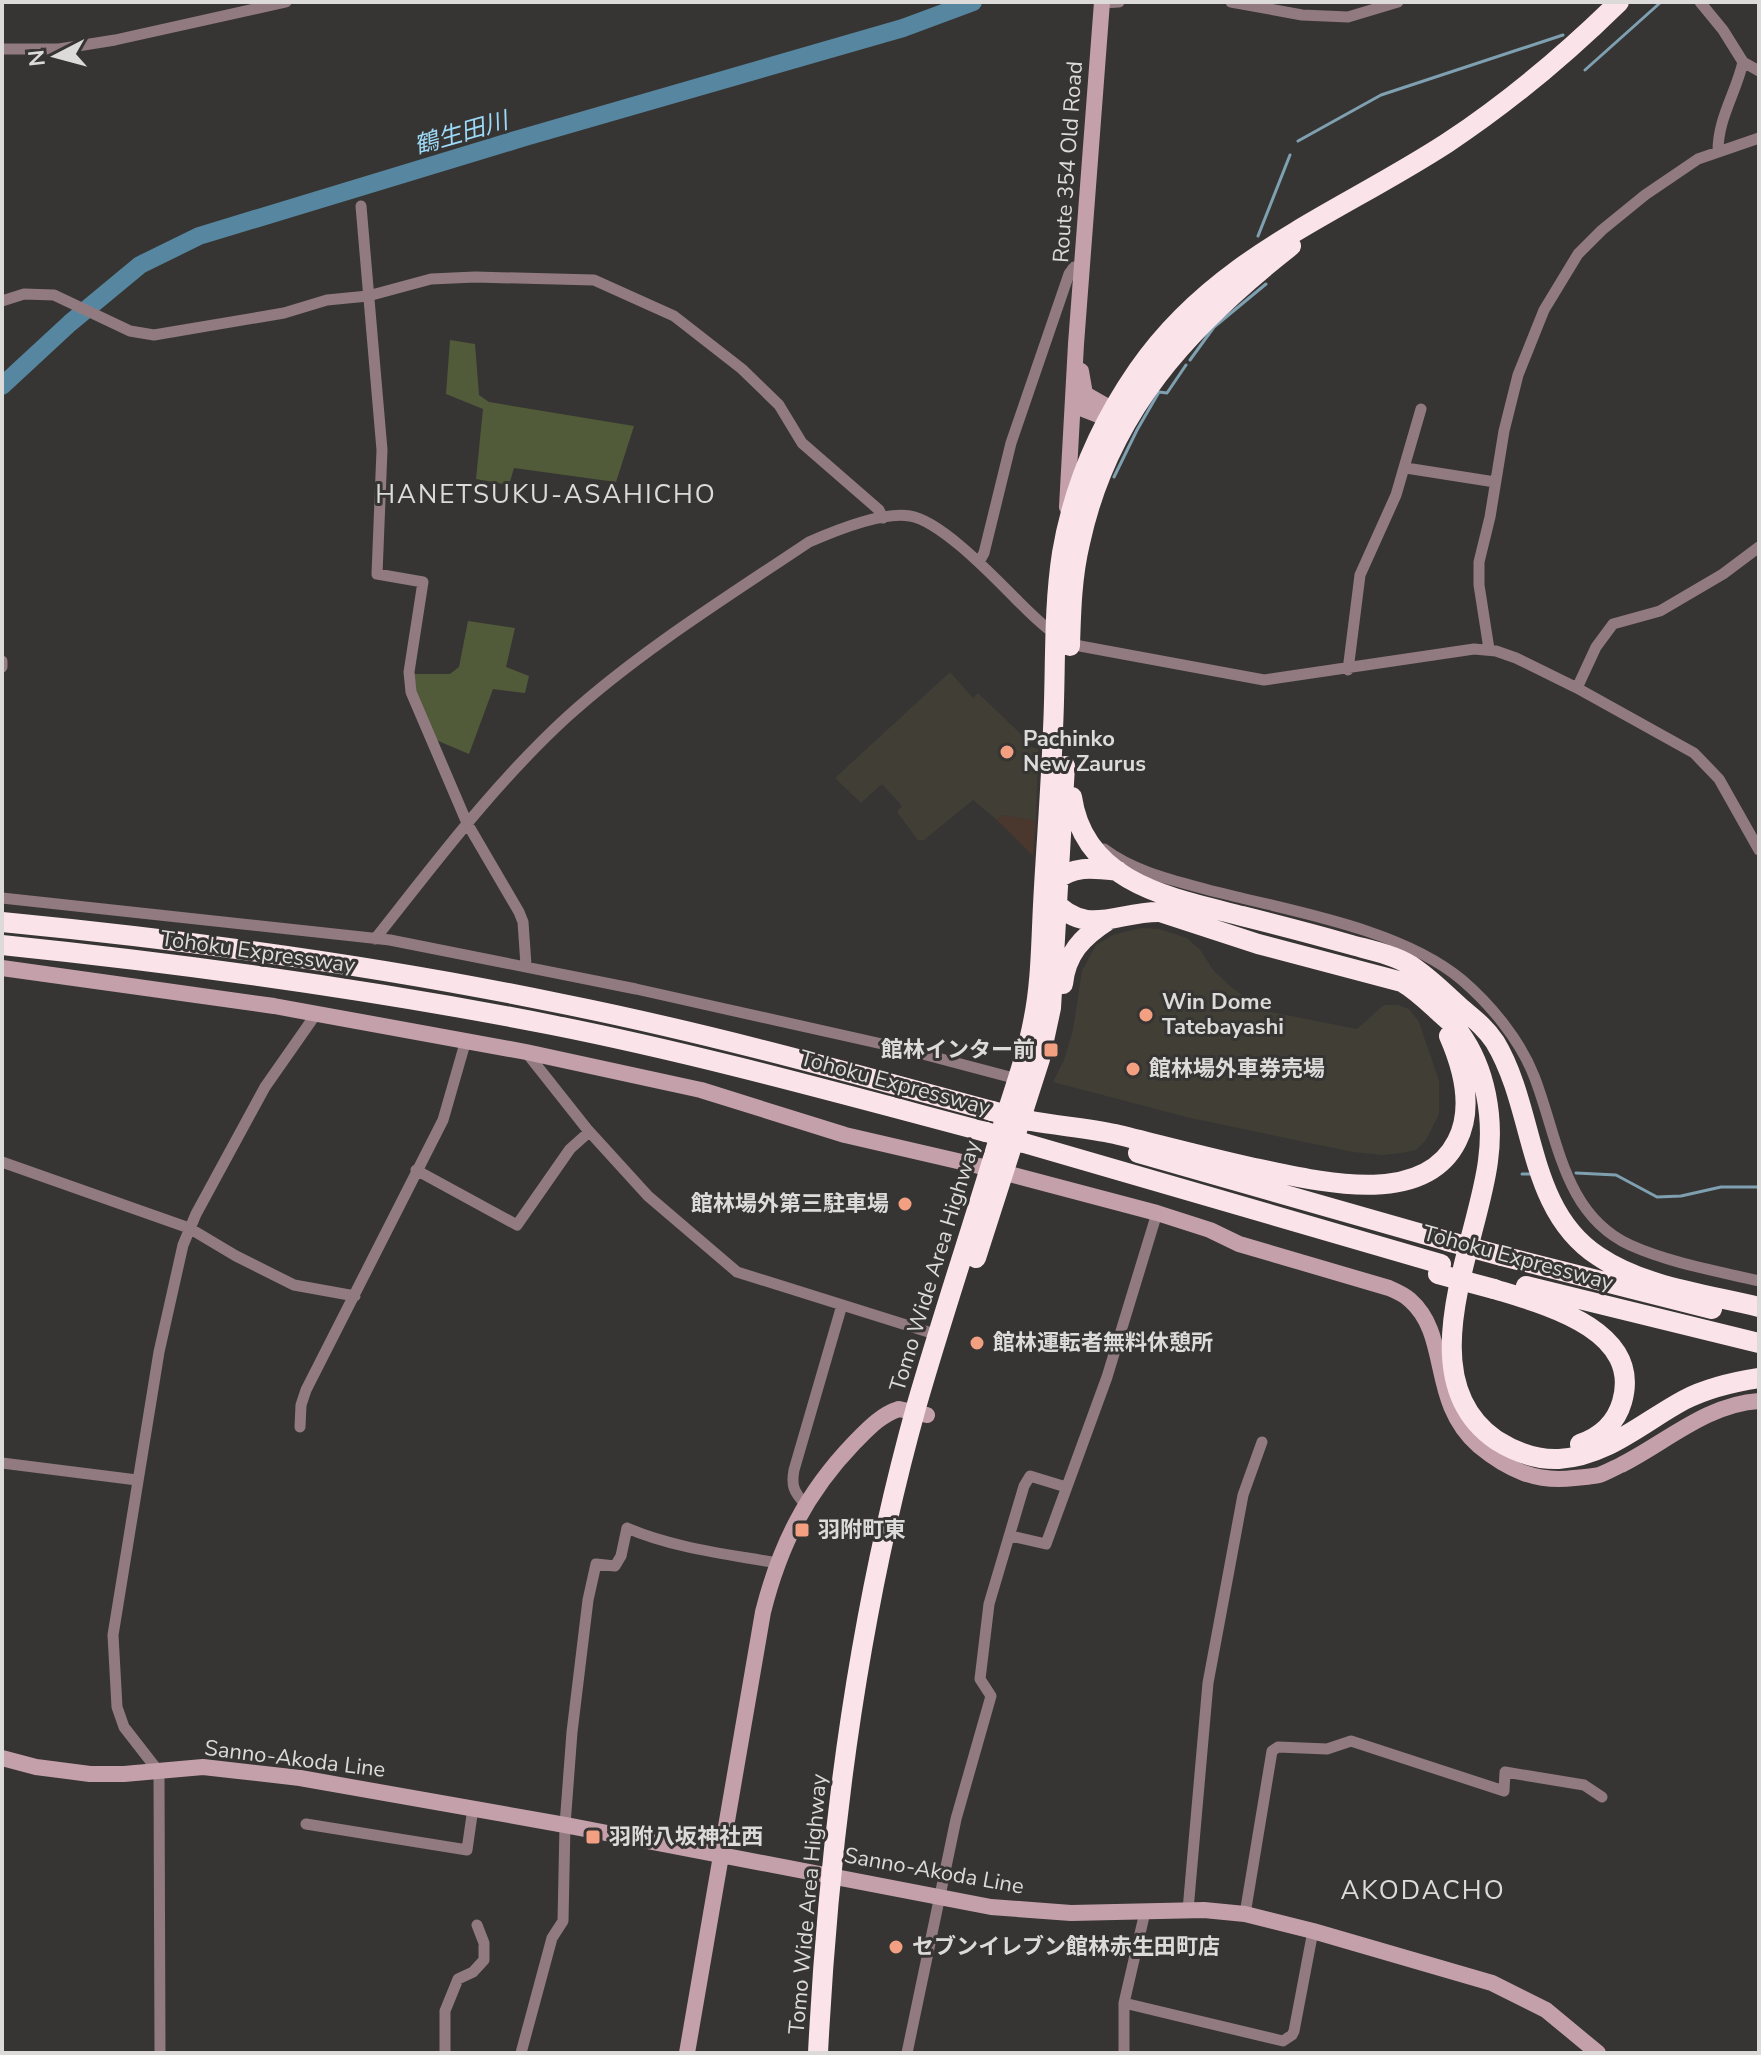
<svg xmlns="http://www.w3.org/2000/svg" width="1761" height="2055" font-family="'Nunito Sans','Noto Sans JP',sans-serif">
	<rect width="100%" height="100%" fill="#363533"/>
	<path fill="#413e36" d="M950,672l23,26 5,-5 47,45 -1,7 14,4 -2,72 -33,-6 -6,5 -24,-20 -49,40h-6l-21,-28 5,-6 -20,-22 -21,19 -26,-25z
		M1141,928l18,1 28,9 14,13 12,19 17,16 21,16 20,10 86,17 27,-24h14l11,4 10,13 20,59v33l-13,26 -10,10 -15,3 -18,2 -30,-3 -163,-34 -137,-36 11,-22 9,-30 9,-59 14,-26 17,-10z"/>
	<path fill="#4a382f" d="M1003,815l33,6 -3,35 -36,-36z"/>
	<path fill="#515b3a" d="M450,340l25,4 4,51 10,7 145,24 -18,56 -102,-14 -5,17 -33,-6 7,-70 -37,-15z
		M468,621l47,7 -9,39 23,9 -4,17 -32,-4 -24,65 -33,-14 -21,-50 -1,-16h36l9,-7z"/>
	<g fill="none" stroke-linecap="round" stroke-linejoin="round">
		<path stroke="#7fa0b1" stroke-width="3" d="M1585,70l76,-68
			M1298,141l83,-46 182,-60
			M1258,236l32,-81
			M1190,360l24,-33 52,-43
			M1114,477l23,-47 22,-38 8,1 19,-28
			M1576,1173l40,2 41,22 24,-1 40,-9h38
			M1522,1174h9"/>
		<path stroke="#5787a0" stroke-width="18" d="M2,386l68,-63 70,-58 59,-29 323,-98 381,-110 70,-26"/>
		<path stroke="#917a80" stroke-width="11" d="M1231,2l71,13 46,2 50,-15
			M1700,2l23,28 20,32 16,9
			M1102,3l17,-1
			M2,49h57l56,-9 171,-38
			M1718,151c0,-33 18,-58 25,-89
			M361,206l21,244 -5,124 46,8 -14,90 2,20 56,131 52,89 4,10 3,43
			M2,301l22,-7 30,1 76,36 24,4 130,-22 43,-13 41,-4 63,-17 44,-2 119,3 80,36 68,53 37,36 23,38 77,67 4,8
			M1406,468l89,14
			M979,562l5,-9 27,-110 58,-169 5,-7h9
			M1489,649l-10,-64v-23l11,-45 14,-86 14,-56 26,-65 34,-56 24,-24 43,-35 53,-36 61,-21
			M2,661v6
			M1348,670l12,-95 36,-80 25,-86
			M1577,688l19,-41 17,-23 47,-13 63,-37 36,-27
			M1104,849c29,22 67,31 101,40 79,21 194,38 257,91 29,25 58,60 72,96 24,61 29,138 96,169 40,18 87,26 129,36
			M2,898l388,42 246,49 264,59 117,31
			M375,939c61,-77 120,-156 192,-222 73,-66 160,-120 242,-175 25,-11 74,-31 101,-26 31,5 83,60 106,83 19,19 38,39 64,47l184,34 210,-31 22,2 20,7 61,30 117,65 25,26 40,71
			M526,1052l61,77 61,67 89,76 201,63
			M2,1162l187,66 47,28 58,29 61,11
			M416,1170l101,55 53,-76 19,-17
			M300,1427l1,-22 5,-15 137,-270 23,-80
			M2,1463l135,17
			M805,1504c-11,-12 -14,-18 -11,-34l48,-165
			M1011,1536l35,8 61,-167 50,-164
			M306,1824l161,26 6,-42
			M1188,1910l20,-227 35,-188 19,-53
			M1245,1914l27,-163 6,-4 49,2 24,-8 153,50 1,-19 79,13 18,12
			M1124,2003l159,38 9,-6 2,-4 19,-100
			M160,2053l-1,-281 -35,-45 -7,-20 -4,-72 46,-283 24,-107 13,-31 69,-127 51,-73
			M445,2053v-42l13,-32 15,-7 11,-12v-17l-7,-18
			M521,2053l31,-115 11,-17 2,-96 7,-93 16,-132 8,-36 19,2 6,-10 6,-28c46,20 100,26 150,35
			M907,2053l49,-234 35,-123 -11,-17 9,-75 35,-118 6,-10 36,11
			M1124,2053v-50l21,-91"/>
		<path stroke="#c4a1aa" stroke-width="16" d="M1081,371l4,23 28,16 6,7
			M1074,397l4,10 41,16
			M1067,507l9,-163 26,-342
			M2,968l272,38 252,46 175,38 144,45 134,31 178,47 53,17 29,14 150,44c7,3 16,7 21,12 41,36 18,102 69,146 29,24 58,37 95,32 8,-1 17,-1 25,-3 7,-2 15,-7 22,-10 44,-22 86,-61 138,-64
			M2,1758l34,9 54,7h34l79,-7 97,11 265,47 426,82 80,6 133,-3 41,4 68,17 179,52 54,27 52,43
			M687,2053l76,-441c17,-67 43,-119 91,-169 13,-13 26,-28 45,-34l28,6"/>
		<path stroke="#fae3e9" stroke-width="20" d="M1070,646c1,-35 2,-70 10,-103 28,-131 109,-217 211,-297
			M1072,797c12,86 99,101 170,119 36,9 71,18 106,28 21,6 44,10 62,21 20,13 34,28 51,43 13,11 24,19 34,34 41,68 31,167 103,214 46,31 108,38 161,51
			M1053,882c21,-17 40,-14 65,-11
			M1051,898c35,41 66,13 109,14l98,32 144,38c14,8 25,19 37,30 7,7 16,13 21,21 26,36 34,85 28,128 -10,82 -81,218 8,279 19,12 40,20 63,19 48,-3 84,-37 125,-59 23,-12 49,-18 75,-22
			M2,922c186,18 373,43 556,81 146,29 290,69 434,108
			M2,945c184,19 368,44 550,80 146,29 290,69 434,107
			M1063,984c3,-30 19,-47 44,-63
			M1031,1121c28,5 56,7 84,13 45,11 90,23 135,33 60,12 172,44 207,-26 17,-33 6,-73 -8,-105
			M1024,1143l417,121
			M1138,1153l309,88
			M1502,1256l210,53
			M976,1258l64,-199 11,-51 14,-242
			M1526,1286l233,57
			M1494,1289c49,15 149,40 128,113 -6,21 -22,35 -42,42
			M818,2053c11,-218 40,-438 99,-649 26,-90 56,-179 83,-269 11,-38 26,-75 33,-113 8,-38 8,-78 10,-117 3,-58 8,-117 10,-176 3,-58 0,-118 9,-176 11,-65 38,-128 76,-183 78,-113 198,-155 309,-227 62,-41 119,-89 172,-141"/>
		<path stroke="#fae3e9" stroke-width="20" d="M992,1111l39,10
			M986,1132l38,11
			M1447,1241l55,15
			M1438,1274l56,15"/>
	</g>
	<g fill="#f2a081" stroke="#363533" stroke-width="3">
		<circle cx="1007" cy="752" r="8"/>
		<circle cx="1146" cy="1015" r="8"/>
		<rect x="1043" y="1042" width="16" height="16" rx="4"/>
		<circle cx="1133" cy="1069" r="8"/>
		<circle cx="905" cy="1204" r="8"/>
		<circle cx="977" cy="1343" r="8"/>
		<rect x="794" y="1522" width="16" height="16" rx="4"/>
		<rect x="585" y="1829" width="16" height="16" rx="4"/>
		<circle cx="896" cy="1947" r="8"/>
	</g>
	<g text-anchor="middle" dominant-baseline="central" stroke-width="6" stroke-linejoin="round" paint-order="stroke">
		<g font-size="22" fill="#dcdbda" stroke="#363533">
			<text transform="translate(1068 162) rotate(-86)">Route 354 Old Road</text>
			<text transform="translate(258 952) rotate(8)">Tohoku Expressway</text>
			<text transform="translate(895 1083) rotate(15)">Tohoku Expressway</text>
			<text transform="translate(1518 1258) rotate(15)">Tohoku Expressway</text>
			<text transform="translate(935 1266) rotate(-73)">Tomo Wide Area Highway</text>
			<text transform="translate(295 1759) rotate(7)">Sanno-Akoda Line</text>
			<text transform="translate(934 1871) rotate(10)">Sanno-Akoda Line</text>
			<text transform="translate(808 1904) rotate(-85)">Tomo Wide Area Highway</text>
		</g>
		<g font-size="22" font-weight="bold" fill="#dcdbda" stroke="#363533" text-anchor="start">
			<text x="1023" y="739">Pachinko<tspan x="1023" dy="25">New Zaurus</tspan></text>
			<text x="1162" y="1002">Win Dome<tspan x="1162" dy="25">Tatebayashi</tspan></text>
			<text x="1035" y="1050" text-anchor="end">館林インター前</text>
			<text x="1149" y="1069">館林場外車券売場</text>
			<text x="889" y="1204" text-anchor="end">館林場外第三駐車場</text>
			<text x="993" y="1343">館林運転者無料休憩所</text>
			<text x="818" y="1530">羽附町東</text>
			<text x="609" y="1837">羽附八坂神社西</text>
			<text x="912" y="1947">セブンイレブン館林赤生田町店</text>
		</g>
		<g font-size="24" font-style="italic" fill="#9dd9f8" stroke="#363533">
			<text transform="translate(461 133) rotate(-16)">鶴生田川</text>
		</g>
		<g font-size="26" letter-spacing="2" fill="#dcdbda" stroke="#363533">
			<text x="546" y="494">HANETSUKU-ASAHICHO</text>
			<text x="1423" y="1890">AKODACHO</text>
		</g>
	</g>
	<rect width="1761" height="2055" fill="none" stroke="#dcdbda" stroke-width="8"/>
	<g transform="translate(56 56) rotate(264)" stroke="#363533" stroke-width="6" paint-order="stroke">
	<path d="M0-6L14 30L0 20L-14 30Z" fill="#dcdbda"/>
	<text y="-12" font-size="22" font-weight="bold" text-anchor="middle" fill="#dcdbda">N</text>
	</g>
</svg>
